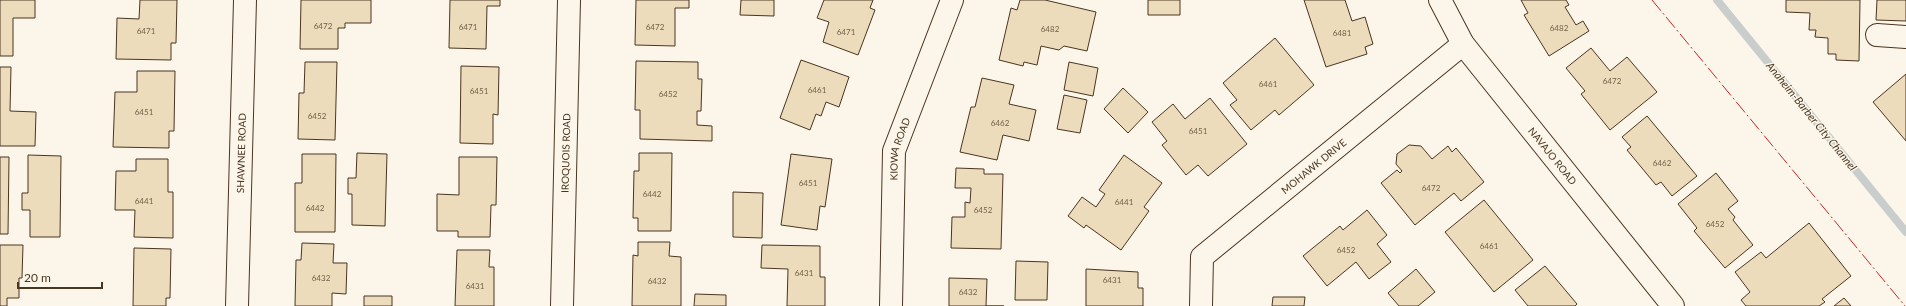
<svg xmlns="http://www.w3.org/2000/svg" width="1906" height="306" font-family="Lato,sans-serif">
	<rect width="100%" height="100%" fill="#fbf6e9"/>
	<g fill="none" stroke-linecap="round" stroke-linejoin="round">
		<path stroke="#c9cecd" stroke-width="8" d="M1717,0l189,232"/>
	</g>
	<path fill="#ecdcbc" stroke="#4a3520" d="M0,0h35v18h-22v38h-13z
		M140,0h37l-1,43h-5v17l-55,-1 1,-41 22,1z
		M301,0h70v23h-26v5h-7v21h-38z
		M450,0h50v6h-13l-1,43 -37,-1z
		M636,0h53v8h-14v38l-40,-1z
		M741,0h33v16l-34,-1z
		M824,0h49l-3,8 5,2 -17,45 -35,-13 6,-20 -12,-4z
		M1020,0h25l51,12 -9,39 -23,-5 -5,4 -18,-4 -4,19 -13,-3 -1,4 -24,-6 12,-52 6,2z
		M1148,0h32v15h-32z
		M1304,0h41l7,21 13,-4 8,27 -8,3 2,7 -41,13z
		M1521,0h45l3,5 -4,2 11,18 7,-4 6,10 -40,25 -25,-41 4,-2z
		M1786,0h74l-1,61 -23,-1v-6h-8v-16l-13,-1 1,-7h-7l1,-17 -24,-1z
		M1877,0h29v21l-30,-1z
		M1275,38l39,47 -35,30 -4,-5 -24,20 -21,-25 7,-5 -14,-17z
		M1591,48l19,23 17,-14 30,35 -47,38 -29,-36 4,-3 -19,-23z
		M801,60l48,17 -10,30 -13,-5 -5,14 -5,-2 -6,16 -30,-12z
		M636,61l62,1v17h4l-1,32h-4v14l15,1v15l-72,-2v-29h-5z
		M305,62h32l-2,78 -37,-1 1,-46h5z
		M1069,62l29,6 -5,28 -29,-6z
		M461,66l38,1 -1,48 -5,-1v30l-33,-1z
		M0,67h11l-1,44 26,1 -1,34h-35z
		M137,71h38l-1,60h-5v17l-56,-1 2,-55h22z
		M1906,74v67l-33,-39z
		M982,78l32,7 -5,19 27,6 -7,31 -26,-6 -6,25 -37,-8 11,-45h4z
		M1123,88l25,24 -20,21 -24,-24z
		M1064,95l23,5 -7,33 -23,-4z
		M1210,98l37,46 -39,32 -10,-11 -12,10 -24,-30 5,-4 -15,-19 21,-18 12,15z
		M1647,116l50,60 -25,20 -11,-14 -5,3 -29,-35 4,-3 -9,-10z
		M1409,145l12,1 11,13 16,-13 4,6 4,-4 28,34 -23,19 -7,-8 -39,32 -34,-42 16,-13 3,3 2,-2 -6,-7 1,-10z
		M357,153l30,1 -2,72 -33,-1v-31h-4v-16h8z
		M639,153h33l-1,78h-33v-13h-5l1,-47h5z
		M302,154h34l-1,78h-40v-49h7z
		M791,154l41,5 -7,48 -5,-1 -3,24 -36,-5z
		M28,155l33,1 -1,81h-30v-27h-8v-17h6z
		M1124,155l38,28 -18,24 5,4 -28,39 -35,-25 -2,3 -16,-12 14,-19 14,10 9,-13 -6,-4z
		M0,157h9l-1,77h-8z
		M459,157h38l-1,48h-5l-1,32h-32v-6h-21v-37l22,1z
		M136,159h32v33h5v46l-39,-1 1,-27h-20l1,-39h20z
		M956,168l28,1v5h19l-2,75 -50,-1 1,-31h13v-15l5,1 1,-15h-16z
		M1716,173l22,28 -10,8 7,8 -2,3 20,25 -28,23 -31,-37 3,-3 -19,-24z
		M733,192l30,1 -1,45 -29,-1z
		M1484,200l49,60 -39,32 -49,-60z
		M1367,210l20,25 -10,9 14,18 -22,17 -13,-17 -29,24 -24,-30 37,-30 3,4z
		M1809,223l42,53 -29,23 3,3 -6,4h-73l-5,-6 9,-8 -15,-20 26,-20 5,6z
		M638,242h32l-1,14 12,1v49h-49l1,-51 5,1z
		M302,243l32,1 -1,19h14l-1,31 -14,-1v13h-37l1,-46h5z
		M0,245h23l-1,33h-3v20h-12v8h-7z
		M762,245l58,1v31h5v29h-38l1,-37 -27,-1z
		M134,248l37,1 -1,49h-4v8h-33z
		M457,250h33l-1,17h5v39h-39z
		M1016,261l32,1 -1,38h-32z
		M1545,266l32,38 -2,2h-47l-13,-16z
		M1086,269l52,3v16h5v18h-57z
		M1416,269l19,23 -17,14h-19l-11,-13z
		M949,278l38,1 -1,27h18h-55z
		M695,294l31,1v11h-32z
		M364,296h28v10h-28z
		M1273,297h32l-1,9h-32z
		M1844,298l7,8h-17z"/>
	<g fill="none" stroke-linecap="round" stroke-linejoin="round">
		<g stroke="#4a3520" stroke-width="24">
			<g id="minor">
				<path id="s1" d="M1440,0l23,44 210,262"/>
				<path d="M1877,35l29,2"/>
				<path id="s2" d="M237,306l8,-306"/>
				<path id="s3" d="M562,306l7,-306"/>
				<path id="s4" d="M891,306l3,-155 58,-151"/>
				<path id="s5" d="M1201,306l1,-49 261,-213"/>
			</g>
		</g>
		<use href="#minor" stroke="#fbf6e9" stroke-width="22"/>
		<path stroke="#c62828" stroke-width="1" stroke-dasharray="14 3 2 3" stroke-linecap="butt" d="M1652,0l253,306"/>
	</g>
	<g text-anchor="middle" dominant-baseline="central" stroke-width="3" stroke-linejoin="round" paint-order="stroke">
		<g font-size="8" fill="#725f47">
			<text x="323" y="26">6472</text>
			<text x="468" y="27">6471</text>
			<text x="655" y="27">6472</text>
			<text x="1559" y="28">6482</text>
			<text x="1050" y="29">6482</text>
			<text x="146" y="31">6471</text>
			<text x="846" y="32">6471</text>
			<text x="1342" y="33">6481</text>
			<text x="1612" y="81">6472</text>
			<text x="1268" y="84">6461</text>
			<text x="817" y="90">6461</text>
			<text x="479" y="91">6451</text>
			<text x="668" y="94">6452</text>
			<text x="144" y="112">6451</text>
			<text x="317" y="116">6452</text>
			<text x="1000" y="123">6462</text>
			<text x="1198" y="131">6451</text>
			<text x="1662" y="163">6462</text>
			<text x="808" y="183">6451</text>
			<text x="1431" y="188">6472</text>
			<text x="652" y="194">6442</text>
			<text x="144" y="201">6441</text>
			<text x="1124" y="202">6441</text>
			<text x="315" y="208">6442</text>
			<text x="983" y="210">6452</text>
			<text x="1715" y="224">6452</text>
			<text x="1489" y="246">6461</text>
			<text x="1346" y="250">6452</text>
			<text x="804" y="273">6431</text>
			<text x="321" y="278">6432</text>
			<text x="1112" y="280">6431</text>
			<text x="657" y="281">6432</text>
			<text x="475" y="286">6431</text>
			<text x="968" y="292">6432</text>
		</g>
		<g font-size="10" fill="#4a3520" stroke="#fbf6e9">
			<text stroke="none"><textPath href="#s4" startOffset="158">KIOWA ROAD</textPath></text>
			<text stroke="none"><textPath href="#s2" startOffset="153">SHAWNEE ROAD</textPath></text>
			<text stroke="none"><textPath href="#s3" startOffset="153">IROQUOIS ROAD</textPath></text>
			<text stroke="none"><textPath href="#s1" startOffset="193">NAVAJO ROAD</textPath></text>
			<text stroke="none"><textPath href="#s5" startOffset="193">MOHAWK DRIVE</textPath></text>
		</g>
		<g font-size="11" font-style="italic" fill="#4a3520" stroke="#fbf6e9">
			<text transform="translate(1812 116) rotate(51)">Anaheim-Barber City Channel</text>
		</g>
	</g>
	<path d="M18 282v6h84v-6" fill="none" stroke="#4a3520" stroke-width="2"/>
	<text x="24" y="282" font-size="12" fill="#4a3520" stroke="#fbf6e9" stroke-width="3" paint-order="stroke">20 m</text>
</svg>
